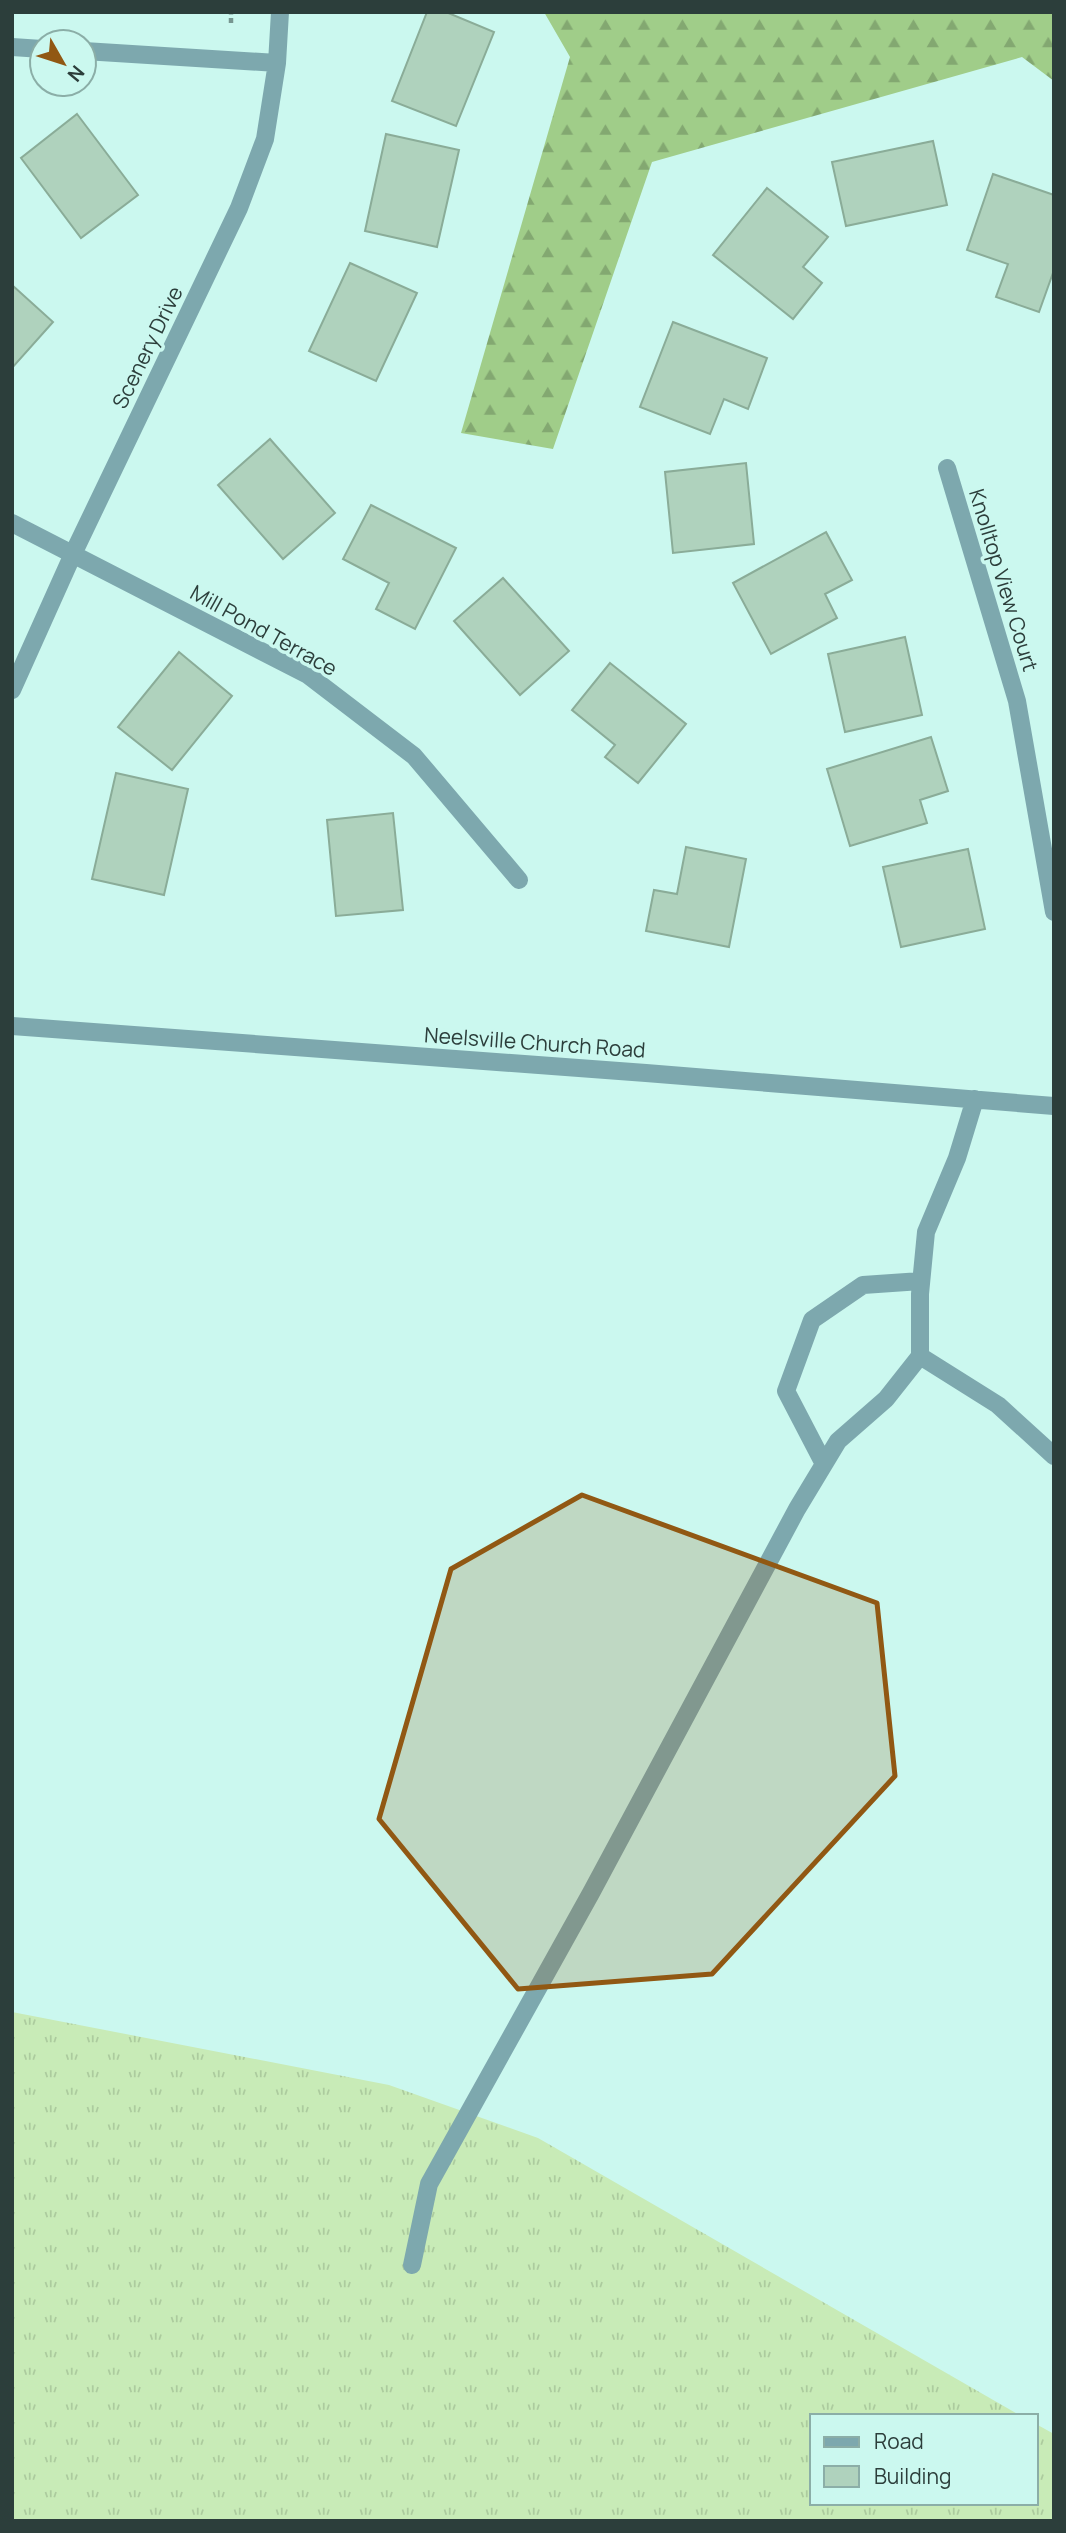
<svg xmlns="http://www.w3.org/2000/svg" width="1066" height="2533" font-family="Manrope,sans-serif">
	<defs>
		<pattern id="grass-tufts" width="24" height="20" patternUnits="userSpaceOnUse" patternTransform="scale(1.75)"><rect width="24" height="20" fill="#c8ebb7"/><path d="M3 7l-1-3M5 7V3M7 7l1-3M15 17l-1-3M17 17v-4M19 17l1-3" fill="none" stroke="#accb9e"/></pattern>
		<pattern id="forest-firs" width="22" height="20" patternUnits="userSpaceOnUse" patternTransform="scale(1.75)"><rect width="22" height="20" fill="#a0cd89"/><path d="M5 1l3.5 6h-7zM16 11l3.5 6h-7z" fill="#83a871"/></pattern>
	</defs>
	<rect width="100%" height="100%" fill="#cbf8ef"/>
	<path fill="url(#grass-tufts)" d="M12,2012l377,73 149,53 483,278h-209v87h224v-79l18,10v87h-1042z"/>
	<path fill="url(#forest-firs)" d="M544,12h510v69l-32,-24 -370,105 -99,287 -92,-16 109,-376z"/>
	<path fill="#afd2bd" stroke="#8aac98" stroke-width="2" d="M427,12h19l48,20 -38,94 -64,-25z
		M77,114l61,81 -57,43 -60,-80z
		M386,134l73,16 -22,97 -72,-16z
		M933,141l14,64 -101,21 -14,-64z
		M993,174l61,21v75l-15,42 -43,-15 12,-33 -41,-14z
		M767,188l61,49 -25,30 19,16 -29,36 -80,-64z
		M350,263l67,30 -41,88 -67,-30z
		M12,285l41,37 -41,46z
		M673,322l94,36 -19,51 -24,-10 -14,35 -70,-27z
		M270,439l65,74 -52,46 -65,-74z
		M746,463l8,81 -81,9 -8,-81z
		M371,505l85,43 -41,81 -39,-20 13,-26 -46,-24z
		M826,532l26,48 -27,14 12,24 -66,36 -38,-71z
		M503,578l66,73 -49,44 -66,-74z
		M905,637l17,78 -77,17 -17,-78z
		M179,652l53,44 -60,74 -54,-43z
		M610,663l76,61 -48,59 -33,-26 10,-12 -43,-35z
		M931,737l17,54 -28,9 7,23 -77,23 -23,-77z
		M116,773l72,16 -24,106 -72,-16z
		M393,813l10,97 -67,6 -9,-96z
		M686,847l60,12 -17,88 -83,-16 8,-41 23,4z
		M968,849l17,80 -84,18 -18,-80z"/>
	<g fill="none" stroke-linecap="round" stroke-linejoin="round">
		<path stroke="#779690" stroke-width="4.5" stroke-dasharray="5 3.5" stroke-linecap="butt" d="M231,23v-11"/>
		<path stroke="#7da8ae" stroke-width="18" d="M12,47l30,2
			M84,51l193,12
			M947,468l70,233 37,211
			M12,523l296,152 106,81 105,124
			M12,690l61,-136 166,-346 26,-69 12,-76 3,-51
			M12,1026l634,47 408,33
			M920,1356l78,49 56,51
			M824,1464l-38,-73 26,-71 51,-35 58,-4
			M412,2265l17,-81 162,-291 206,-384 41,-68 48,-42 34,-43v-62l6,-62 31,-74 18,-59"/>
	</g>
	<path fill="#915813" fill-opacity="0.2" stroke="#915813" stroke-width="5" stroke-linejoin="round" d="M582,1495l295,108 18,173 -183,198 -194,15 -139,-170 72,-250z"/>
	<g text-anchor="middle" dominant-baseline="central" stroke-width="7" stroke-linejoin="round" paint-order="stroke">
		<g font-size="21" fill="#2c3e3b" stroke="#cbf8ef">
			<text transform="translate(147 347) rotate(-64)">Scenery Drive</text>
			<text transform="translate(1004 580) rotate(73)">Knolltop View Court</text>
			<text transform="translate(264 630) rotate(29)">Mill Pond Terrace</text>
			<text transform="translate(535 1042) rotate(4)">Neelsville Church Road</text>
		</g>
	</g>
	<rect width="1066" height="2533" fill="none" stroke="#2c3e3b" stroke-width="28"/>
	<rect x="810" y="2414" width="228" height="91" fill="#cbf8ef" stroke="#8baea7" stroke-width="2"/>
	<rect x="824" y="2437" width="35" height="10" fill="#7da8ae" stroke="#8baea7" stroke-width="2"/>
	<text x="874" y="2449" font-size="21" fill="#2c3e3b">Road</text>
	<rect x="824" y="2466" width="35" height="21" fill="#afd2bd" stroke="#8baea7" stroke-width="2"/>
	<text x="874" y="2484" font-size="21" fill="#2c3e3b">Building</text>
	<g transform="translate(63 63) rotate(129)"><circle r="33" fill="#cbf8ef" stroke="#8baea7" stroke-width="2"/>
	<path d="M0-5L12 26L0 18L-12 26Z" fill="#915813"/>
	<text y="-10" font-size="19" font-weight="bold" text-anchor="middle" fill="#2c3e3b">N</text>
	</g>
</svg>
